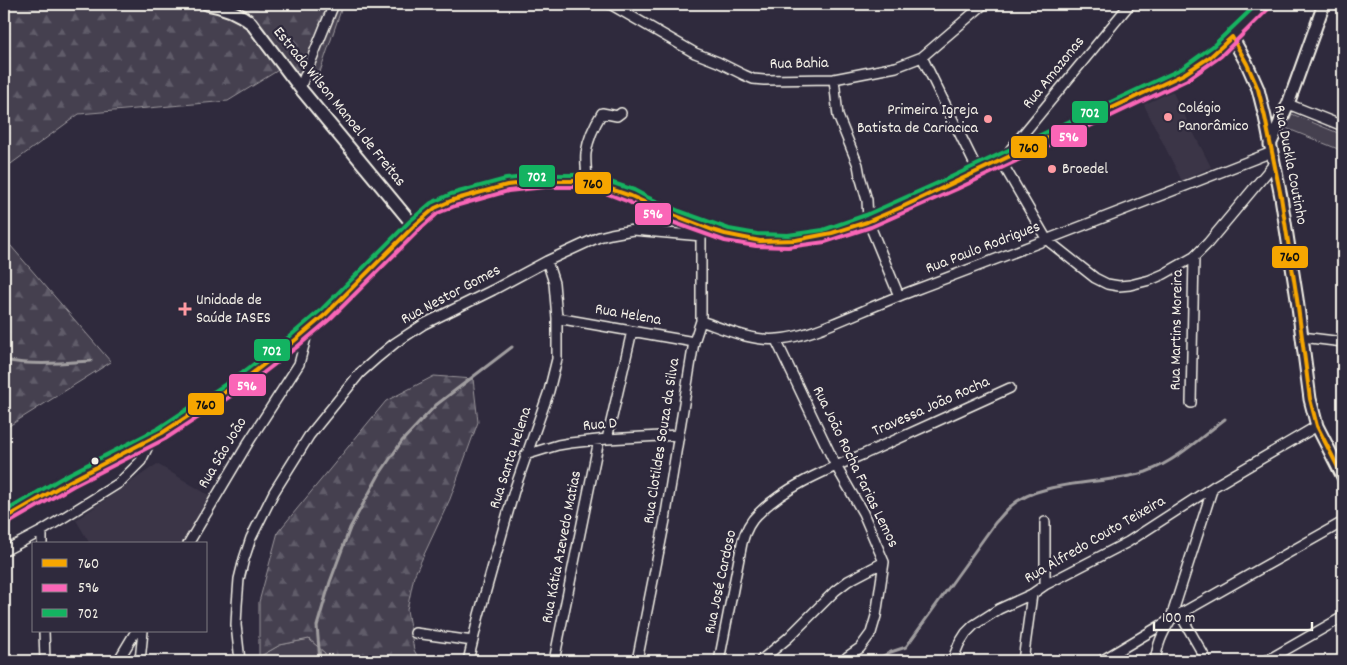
<svg xmlns="http://www.w3.org/2000/svg" width="1347" height="665" font-family="Dekko,sans-serif">
	<defs>
		<pattern id="forest-firs" width="22" height="20" patternUnits="userSpaceOnUse" patternTransform="scale(1.25)"><rect width="22" height="20" fill="#454050"/><path d="M5 1l3.5 6h-7zM16 11l3.5 6h-7z" fill="#605c69"/></pattern>
	</defs>
	<rect width="100%" height="100%" fill="#2f2a3d"/>
	<filter id="ink" filterUnits="userSpaceOnUse"><feTurbulence type="fractalNoise" baseFrequency=".02" numOctaves="2"/><feDisplacementMap in="SourceGraphic" scale="10" xChannelSelector="R" yChannelSelector="G"/><feConvolveMatrix kernelMatrix="1 2 1 2 8 2 1 2 1" color-interpolation-filters="sRGB"/></filter>
	<g filter="url(#ink)">
		<path fill="#3b3647" d="M1169,85l42,82 -29,14 -41,-82z
			M157,464l53,32 -29,48h-91l-14,-24z"/>
		<path fill="#454050" stroke="#9c989c" d="M1292,114l51,21v16l-57,-23z
			M309,639l16,14 2,8h-67l-1,-4 21,-12z"/>
		<path fill="url(#forest-firs)" stroke="#9c989c" d="M4,4h339l-25,74h-23l-10,-12 -57,35 -149,13 -75,55z
			M4,238l107,124 -107,67z
			M434,376l39,3 5,43 -28,77 -36,77 -7,34 7,40 6,11h-93l-2,-8 -16,-14 -29,6 -21,12v-55l19,-70 108,-131z"/>
		<g fill="none" stroke-linecap="round" stroke-linejoin="round">
			<path stroke="#a19ea0" stroke-width="3" d="M4,360c29,6 58,3 87,1
				M320,661l-3,-35 13,-44 20,-54 29,-53 23,-34 34,-36 76,-58
				M873,661l18,-9 15,-5 89,-124c5,-5 10,-12 16,-17 30,-27 96,-21 135,-34 30,-11 54,-34 79,-53"/>
			<g stroke="#f4f1e8" stroke-width="12">
				<path id="street" d="M610,4l85,49 23,9 26,13 9,4 11,1 70,-1 62,-12 26,-10 62,-53
					M1130,4l-129,157 46,79 48,38 12,6 12,2 11,-1 20,-5 14,-6 30,-17 14,-14 66,-79
					M922,57l56,114
					M834,79l4,37 20,49 2,11 7,24 1,21 31,75
					M300,88l34,-84
					M1288,104l55,22
					M587,181c0,-9 -2,-19 -1,-28 2,-13 9,-29 16,-40l15,3 4,-3
					M557,318l137,24
					M701,321c23,8 52,21 77,18 18,-1 37,-8 54,-15 27,-11 53,-23 80,-33 120,-45 240,-92 360,-139
					M1302,337l41,5
					M776,340l60,126 27,47 21,49 -8,54 -5,17 -11,15 -13,9 3,4
					M1191,403l3,-146
					M607,439l25,-108
					M525,455l33,-10 12,-2 37,-4 71,-4
					M42,531v13
					M188,544l60,-101 51,-79 9,-34
					M4,551l38,-20 77,-48 22,-22 11,-23
					M1045,585v-63
					M1180,614l27,47
					M44,631l1,30
					M415,633l58,8
					M118,661l18,-30
					M140,661l3,-30
					M240,661l-4,-36 1,-20 2,-26 5,-20 7,-21 23,-46 35,-56 51,-63 18,-16 17,-14 29,-19 69,-34 54,-29 52,-24 12,-3 22,-4 69,6
					M468,661l11,-46 35,-124 35,-100 8,-32v-41l-3,-35 -7,-22
					M554,661l45,-221
					M637,661l28,-141 29,-178 7,-21v-90
					M719,661l23,-118c3,-11 7,-21 16,-29 28,-29 76,-47 113,-63 46,-21 93,-42 139,-63
					M760,661l28,-23 47,-47 13,-10 36,-19
					M952,661l7,-17 7,-11 8,-8 25,-16 33,-15 13,-9 83,-43 85,-55 104,-61
					M1023,661l9,-67
					M1101,661l79,-47 163,-92
					M1155,661c3,-17 6,-25 15,-40l43,-134
					M1266,661l77,-44"/>
			</g>
			<g stroke="#f4f1e8" stroke-width="15">
				<path id="secondary" d="M207,4c17,3 31,8 44,19l49,65 114,138
					M1232,37l15,27 11,25 7,28 16,80 16,102 13,100 7,27 26,51
					M1270,145l18,-41 36,-100"/>
			</g>
			<g stroke="#f4f1e8" stroke-width="16">
				<path id="primary" d="M4,519l66,-38 92,-48 83,-54 48,-37 33,-28 88,-88 21,-18 18,-8 54,-15 38,-4h42l7,1 8,4 30,10 12,7 33,14 50,18 29,5 32,1 36,-5 44,-15 86,-38 230,-109c31,-18 56,-44 81,-70"/>
			</g>
			<use href="#street" stroke="#2f2a3d" stroke-width="9"/>
			<use href="#secondary" stroke="#2f2a3d" stroke-width="11"/>
			<use href="#primary" stroke="#2f2a3d" stroke-width="12"/>
			<g stroke="#2f2a3d" stroke-width="8">
				<path id="bus-1" d="M1232,37l15,27 11,25 7,28 16,80 16,102 13,100 7,27 26,51
					M4,519l66,-38 92,-48 83,-54 48,-37 33,-28 88,-88 21,-18 18,-8 54,-15 38,-4h42l44,15 35,16 49,19 10,3 35,7 36,-1 36,-7 35,-11 35,-15 282,-133 26,-17 22,-20"/>
			</g>
			<g stroke="#2f2a3d" stroke-width="8">
				<path id="bus-2" d="M7,524l66,-38 92,-47 84,-55 48,-37 33,-28 88,-88 20,-18 17,-7 53,-15 37,-4h42l5,1 37,14 13,7 33,14 50,18 31,5 32,1 37,-5 46,-15 86,-38 230,-109 34,-24 48,-48"/>
			</g>
			<g stroke="#2f2a3d" stroke-width="8">
				<path id="bus-3" d="M4,512l63,-37 92,-47 82,-54 48,-37 33,-28 88,-88 21,-18 20,-9 55,-15 39,-4h43l8,1 8,4 30,10 13,7 32,14 50,18 28,5 31,1 35,-5 43,-15 85,-38 230,-108 32,-23 44,-42"/>
			</g>
			<use href="#bus-1" stroke="#f7a600" stroke-width="4"/>
			<use href="#bus-2" stroke="#fa66b7" stroke-width="4"/>
			<use href="#bus-3" stroke="#13b361" stroke-width="4"/>
		</g>
	</g>
	<g fill="#ff9aa2" stroke="#2f2a3d" stroke-width="2">
		<circle cx="1168" cy="117" r="5"/>
		<circle cx="988" cy="119" r="5"/>
		<circle cx="1052" cy="169" r="5"/>
		<path d="M182.5 301.5h5v5h5v5h-5v5h-5v-5h-5v-5h5z"/>
	</g>
	<circle fill="#f4f1e8" stroke="#2f2a3d" stroke-width="2" cx="95" cy="461" r="4.5"/>
	<g text-anchor="middle" dominant-baseline="central" stroke-width="4.5" stroke-linejoin="round" paint-order="stroke">
		<g font-size="16" fill="#f4f1e8" stroke="#2f2a3d">
			<text transform="translate(799 64) rotate(-1)">Rua Bahia</text>
			<text transform="translate(1054 73) rotate(-51)">Rua Amazonas</text>
			<text transform="translate(339 107) rotate(51)">Estrada Wilson Manoel de Freitas</text>
			<text transform="translate(1290 165) rotate(79)">Rua Duckla Coutinho</text>
			<text transform="translate(983 248) rotate(-21)">Rua Paulo Rodrigues</text>
			<text transform="translate(451 295) rotate(-28)">Rua Nestor Gomes</text>
			<text transform="translate(628 315) rotate(10)">Rua Helena</text>
			<text transform="translate(1177 330) rotate(-89)">Rua Martins Moreira</text>
			<text transform="translate(931 407) rotate(-24)">Travessa João Rocha</text>
			<text transform="translate(600 425) rotate(-5)">Rua D</text>
			<text transform="translate(662 441) rotate(-81)">Rua Clotildes Souza da Silva</text>
			<text transform="translate(223 453) rotate(-59)">Rua São João</text>
			<text transform="translate(511 458) rotate(-72)">Rua Santa Helena</text>
			<text transform="translate(855 467) rotate(64)">Rua João Rocha Farias Lemos</text>
			<text transform="translate(1095 540) rotate(-30)">Rua Alfredo Couto Teixeira</text>
			<text transform="translate(562 547) rotate(-79)">Rua Kátia Azevedo Matias</text>
			<text transform="translate(721 582) rotate(-78)">Rua José Cardoso</text>
		</g>
		<g font-size="16" fill="#f4f1e8" stroke="#2f2a3d" text-anchor="start">
			<text x="1178" y="108">Colégio<tspan x="1178" dy="18">Panorâmico</tspan></text>
			<text x="978" y="110" text-anchor="end">Primeira Igreja<tspan x="978" dy="18">Batista de Cariacica</tspan></text>
			<text x="1062" y="169">Broedel</text>
			<text x="196" y="300">Unidade de<tspan x="196" dy="18">Saúde IASES</tspan></text>
		</g>
	</g>
	<g stroke="#2f2a3d" stroke-width="2">
		<rect x="1071" y="100" width="38" height="24" rx="5" fill="#13b361"/>
		<rect x="1050" y="124" width="38" height="24" rx="5" fill="#fa66b7"/>
		<rect x="1010" y="135" width="38" height="24" rx="5" fill="#f7a600"/>
		<rect x="518" y="164" width="38" height="24" rx="5" fill="#13b361"/>
		<rect x="574" y="171" width="38" height="24" rx="5" fill="#f7a600"/>
		<rect x="634" y="202" width="38" height="24" rx="5" fill="#fa66b7"/>
		<rect x="1271" y="245" width="38" height="24" rx="5" fill="#f7a600"/>
		<rect x="253" y="338" width="38" height="24" rx="5" fill="#13b361"/>
		<rect x="228" y="373" width="39" height="24" rx="5" fill="#fa66b7"/>
		<rect x="187" y="392" width="38" height="24" rx="5" fill="#f7a600"/>
	</g>
	<g font-size="14" text-anchor="middle" font-weight="bold" fill="#fff">
		<text x="1090" y="117">702</text>
		<text x="1069" y="141">596</text>
		<text x="537" y="181">702</text>
		<text x="653" y="218">596</text>
		<text x="272" y="355">702</text>
		<text x="247" y="390">596</text>
	</g>
	<g font-size="14" text-anchor="middle" font-weight="bold" fill="#111">
		<text x="1029" y="152">760</text>
		<text x="593" y="188">760</text>
		<text x="1290" y="261">760</text>
		<text x="206" y="409">760</text>
	</g>
	<rect width="1347" height="665" fill="none" stroke="#2f2a3d" stroke-width="20"/>
	<rect x="10" y="10" width="1327" height="645" fill="none" stroke="#f4f1e8" stroke-width="2" filter="url(#ink)"/>
	<rect x="32" y="542" width="175" height="90" fill="#2f2a3d" stroke="#7e7a81"/>
	<rect x="42" y="559" width="25" height="8" fill="#f7a600" stroke="#7e7a81"/>
	<text x="78" y="568" font-size="15" fill="#f4f1e8">760</text>
	<rect x="42" y="584" width="25" height="8" fill="#fa66b7" stroke="#7e7a81"/>
	<text x="78" y="592" font-size="15" fill="#f4f1e8">596</text>
	<rect x="42" y="609" width="25" height="8" fill="#13b361" stroke="#7e7a81"/>
	<text x="78" y="618" font-size="15" fill="#f4f1e8">702</text>
	<path d="M1154 622v8h158v-8" fill="none" stroke="#f4f1e8" stroke-width="2.5"/>
	<text x="1162" y="622" font-size="15" fill="#f4f1e8" stroke="#2f2a3d" stroke-width="4" paint-order="stroke">100 m</text>
</svg>
